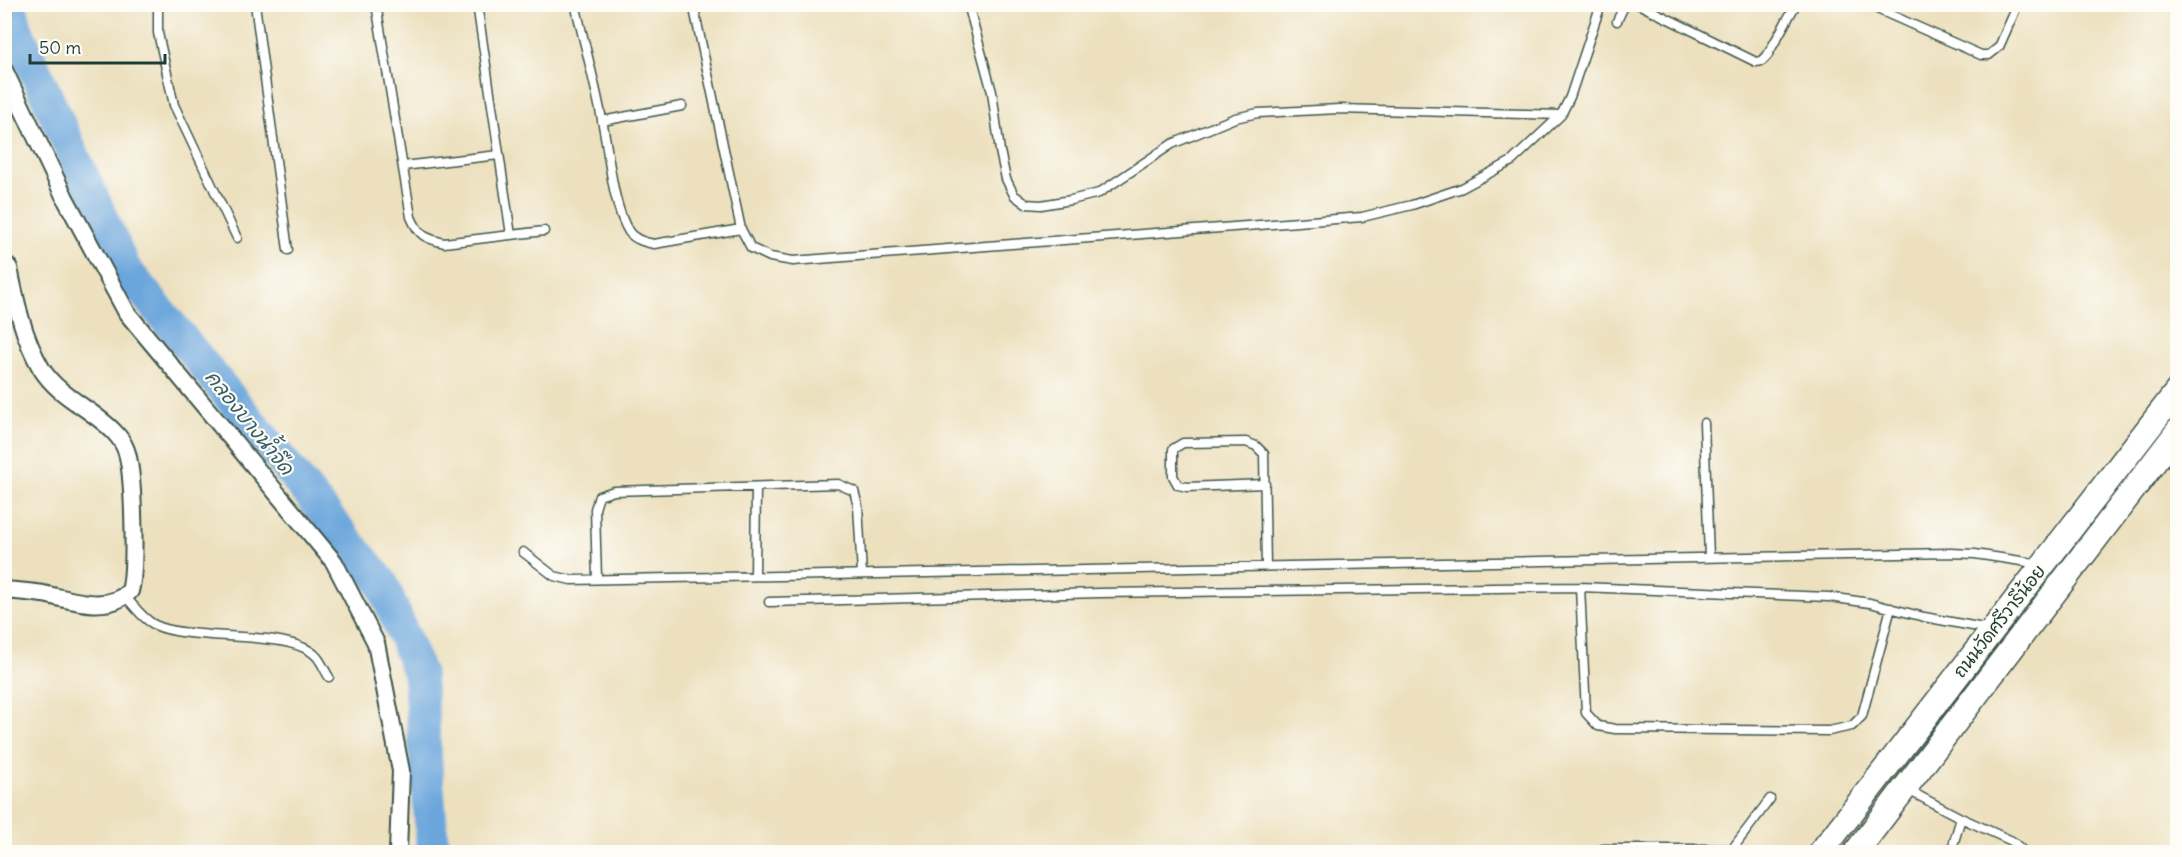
<svg xmlns="http://www.w3.org/2000/svg" width="2182" height="857" font-family="Delius,'Playpen Sans Thai',sans-serif">
	<rect width="100%" height="100%" fill="#fdfcf7"/>
	<filter id="ink" filterUnits="userSpaceOnUse"><feTurbulence type="fractalNoise" baseFrequency=".0167" numOctaves="2"/><feDisplacementMap in="SourceGraphic" scale="12" xChannelSelector="R" yChannelSelector="G"/><feConvolveMatrix kernelMatrix="1 2 1 2 8 2 1 2 1" color-interpolation-filters="sRGB"/></filter>
	<filter id="wash" filterUnits="userSpaceOnUse"><feTurbulence type="fractalNoise" baseFrequency=".008" numOctaves="4" result="noise"/><feDisplacementMap in="SourceGraphic" scale="24" xChannelSelector="R" yChannelSelector="G"/><feGaussianBlur stdDeviation="1.35" result="paint"/><feColorMatrix in="noise" values="0 0 0 0 0 0 0 0 0 0 0 0 0 0 0 0 0 1.4 0 .05"/><feComposite in="paint" operator="in"/></filter>
	<g filter="url(#wash)">
		<rect width="100%" height="100%" fill="#ece0be"/>
		<g fill="none" stroke-linecap="round" stroke-linejoin="round">
			<path stroke="#6ba6dc" stroke-width="33" d="M10,4l7,27 108,238 257,314 37,90 14,179"/>
		</g>
	</g>
	<g filter="url(#ink)">
		<g fill="none" stroke-linecap="round" stroke-linejoin="round">
			<g stroke="#3e5549" stroke-width="11">
				<path id="service" d="M158,4v29l16,72 63,133
					M255,4l33,246
					M376,4l35,213c8,19 14,21 33,26l100,-12
					M477,4l34,231
					M693,4l48,225 10,19 19,9 23,4 569,-44 50,-12 50,-17 50,-27 49,-46 9,-18 31,-93
					M968,4l24,88 8,59 6,28 8,16 12,9 15,1 30,-5 28,-7 73,-49 63,-26 23,-5 81,-4 222,6
					M1638,4l118,58 6,-1 5,-5 29,-52
					M1866,4l115,51h8l10,-8 19,-43
					M577,12c9,38 19,75 26,113 6,30 10,82 26,107 6,8 16,10 25,12l87,-15
					M1617,21l8,-17
					M602,121l80,-15
					M403,166l96,-11
					M1704,423l5,134
					M1265,484l-78,3 -9,-2 -5,-9v-27l10,-6 63,-1 10,4 8,8 2,112
					M523,552l31,24 17,4 1379,-27 25,1 66,10
					M755,576l1,-89
					M597,579l-2,-70 4,-13 15,-5 224,-7 16,7 4,15 4,68
					M1580,587l6,126 12,13 17,3 214,2 23,-5 10,-10 29,-108
					M125,596c9,10 18,23 30,29 38,18 137,3 162,32 5,6 8,14 12,20
					M769,602l331,-9 480,-6 249,10 41,6 54,14 65,12
					M1906,789l55,29 51,23 12,11
					M1594,852l9,-3h129
					M1730,852l40,-53
					M1951,852l10,-34"/>
			</g>
			<g stroke="#3e5549" stroke-width="20">
				<path id="minor" d="M4,70l61,128 62,115 207,249 42,81 25,128 -3,81
					M4,262l5,6c7,35 14,69 32,100 18,30 53,41 75,66 4,4 8,11 10,16 8,21 10,120 4,141 -23,23 -60,8 -87,3 -13,-2 -26,-3 -39,-4"/>
			</g>
			<g stroke="#3e5549" stroke-width="27">
				<path id="secondary" d="M1821,852l357,-462
					M1856,852l322,-421"/>
			</g>
			<use href="#service" stroke="#fff" stroke-width="8"/>
			<use href="#minor" stroke="#fff" stroke-width="16"/>
			<use href="#secondary" stroke="#fff" stroke-width="24"/>
		</g>
	</g>
	<g text-anchor="middle" dominant-baseline="central" stroke-width="4.5" stroke-linejoin="round" paint-order="stroke">
		<g font-size="18" fill="#1f3d34" stroke="#fdfcf7">
			<text transform="translate(1999 621) rotate(-52)">ถนนวัดศรีวารีน้อย</text>
		</g>
		<g font-size="20" font-style="italic" fill="#365c66" stroke="#fdfcf7">
			<text transform="translate(250 422) rotate(51)">คลองบางน้ำจืด</text>
		</g>
	</g>
	<rect width="2182" height="857" fill="none" stroke="#fdfcf7" stroke-width="24"/>
	<path d="M30 54v9h135v-9" fill="none" stroke="#1f3d34" stroke-width="3"/>
	<text x="39" y="54" font-size="18" fill="#1f3d34" stroke="#fdfcf7" stroke-width="4.5" paint-order="stroke">50 m</text>
</svg>
